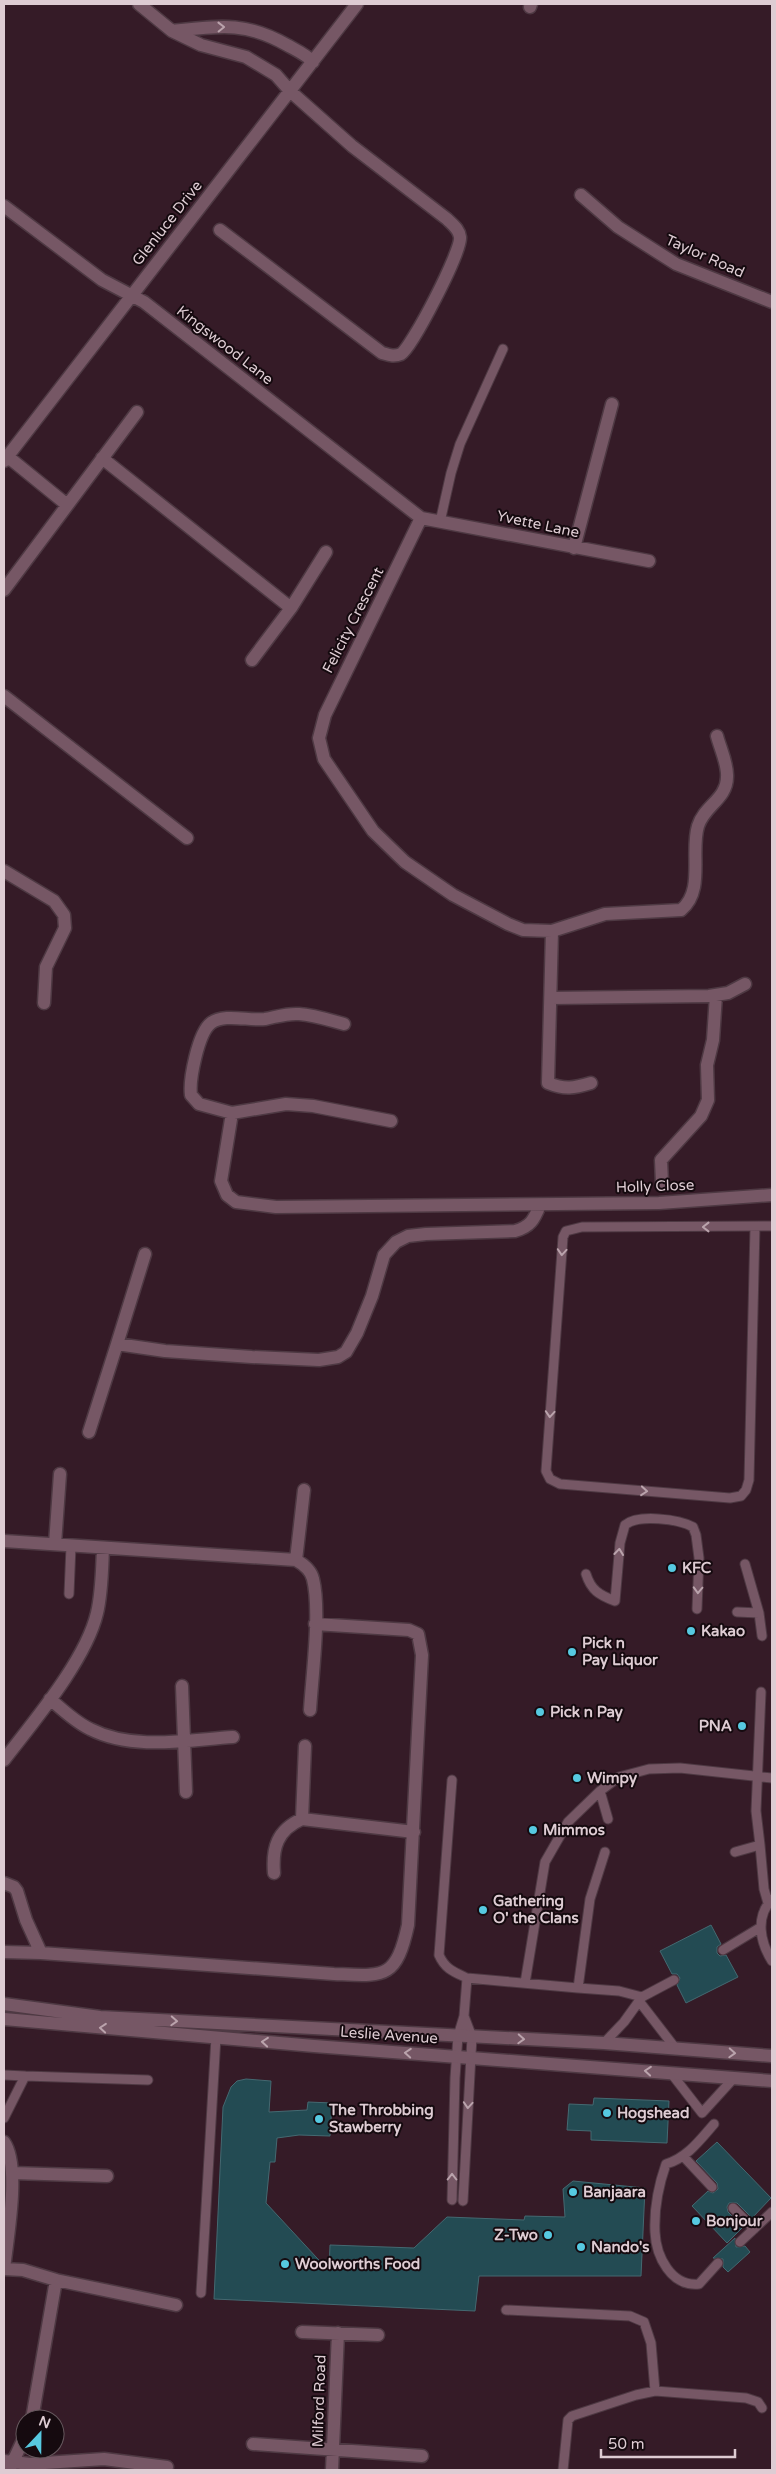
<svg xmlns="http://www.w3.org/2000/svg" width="776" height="2474" font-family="'Varela Round',sans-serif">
	<rect width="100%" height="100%" fill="#351b27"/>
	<path fill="#234b53" stroke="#446971" d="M711,1925l10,19 -4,3v6l3,3 6,-1 12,22 -52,26 -9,-18 3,-7 -3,-4h-5l-12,-23z
		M246,2079l25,2 -2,31 38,-2 1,-8 24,1 -2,33 -31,-1 -22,3 -2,24h-5l-4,41 63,68 1,-26 84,3 33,-31 77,3 1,-4 40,1 -2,-28 10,-8 72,7 -4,88h-162l-4,35 -261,-12 9,-192 8,-20 6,-6z
		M594,2098l75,3 -2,42 -76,-3v-9l-24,-1 2,-26 24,1z
		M717,2142l54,56 -19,20 -15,-15h-8l-2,4 1,5 15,15 -16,16 -35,-37 16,-15 5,2 5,-4 -1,-6 -21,-22z
		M735,2238l1,9 9,-1 5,6 -22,20 -5,-5v-8l-10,-1z"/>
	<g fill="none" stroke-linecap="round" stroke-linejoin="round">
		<g stroke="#4e3943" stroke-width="11">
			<path id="service" d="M440,522l11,-49 9,-29 43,-95
				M755,1227l-6,253 -3,10 -5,6 -11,2 -170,-14 -10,-5 -4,-8 17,-234 3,-6 16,-4 190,-1
				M745,1564l14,49 3,23
				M586,1574c5,16 13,21 29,27l5,-58 5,-18c13,-11 54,-6 68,2l3,8 3,23 -2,51
				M69,1594l2,-48
				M737,1612l22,1
				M452,1780l-13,175c6,14 15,17 28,23l111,10 12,-89 15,-47
				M600,1791l8,28
				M760,1845l4,44 4,14
				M735,1852l25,-7 -4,-34 5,-119
				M772,1899c-17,18 -12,43 0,62
				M723,1950l38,-23
				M525,1983l20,-121 23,-40 32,-31 19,-14 30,-8 31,-1 92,10
				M578,1988l41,3 23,6
				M639,2001l37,48
				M604,2043l20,-21 18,-25 32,-17
				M671,2073l31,40 31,-34
				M4,2075l21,1
				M4,2118l21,-42 123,4
				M714,2124c-14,16 -27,34 -48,40 -7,20 -12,46 -11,68 1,24 16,55 44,52l19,-21
				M683,2156l29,31
				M452,2200l3,-122 3,-42 6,-20 3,-38
				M463,2201l9,-164 -8,-21
				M733,2208l21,21
				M740,2242l32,-30
				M201,2293l15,-256
				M506,2310l124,6 14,6 7,21 4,48
				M563,2470l5,-50 4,-4 64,-21 19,-4 91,7 12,4 4,6"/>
		</g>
		<g stroke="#4e3943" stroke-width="15">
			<path id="minor" d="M139,4l33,27 29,14 45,12 30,18 14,16 62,55 95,73c6,6 12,10 13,18 2,14 -48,110 -59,117 -7,3 -12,1 -19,-1l-162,-123
				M530,7l1,-3
				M172,31c47,-5 73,-10 115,14 9,5 20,10 26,17
				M581,195l37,32 58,37 96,38
				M4,206l98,74 42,22 277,216 228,43
				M7,456l59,48
				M102,458l189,150 35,-56
				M4,461l353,-457
				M421,518l-96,197 -6,23 5,21 49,72 32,31 48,33 55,29 15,6 29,1 53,-17 76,-4c24,-19 9,-58 17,-84 6,-20 29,-27 29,-49 1,-13 -7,-29 -10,-41
				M574,548l38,-144
				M4,590l133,-178
				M252,660l39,-52
				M4,696l183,142
				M4,871l50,30 10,14 1,13 -19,39 -2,36
				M552,931l-4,152c17,7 26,5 43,0
				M551,998l158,-2 19,-3 17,-9
				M344,1024c-15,-4 -30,-9 -45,-10 -12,-1 -23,3 -34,5 -16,2 -41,-6 -54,4 -13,10 -22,57 -20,72l8,9 33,9 54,-9 27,2 78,15
				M232,1113l-11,68 6,14 9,7 40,5 383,-4 113,-8
				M662,1183l-1,-23 40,-44 7,-16 -1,-35 6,-25 3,-45
				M117,1344l28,-90
				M89,1432l28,-88 48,7 87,6 67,3 19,-3 8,-5 11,-19 15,-37 12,-41 12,-13 12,-6 18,-2 89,-3c15,-4 19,-11 25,-26
				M4,1541l292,19c7,4 15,10 17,19 8,32 -1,97 -3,131
				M55,1544l5,-70
				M296,1560l8,-70
				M182,1686l4,106
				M50,1699c13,11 25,23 40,30 43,22 97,11 143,8
				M4,1760c30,-39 82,-100 93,-147 5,-21 5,-44 6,-65
				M302,1819l112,13
				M274,1873c-2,-25 3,-43 28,-54l3,-73
				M4,1883l10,4 3,4 9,29 15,33 293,21c50,2 62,6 74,-49l14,-270 -4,-21 -9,-4 -94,-6
				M4,1952l37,1
				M4,2004l96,13 504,26 168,13
				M4,2019l310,27 458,35
				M4,2142c17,24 3,97 0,127
				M13,2173l94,3
				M4,2269l19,1 33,10 120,25
				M302,2332l76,3
				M32,2419l24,-139
				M253,2444l169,12
				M4,2461l26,3 74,-5 63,8
				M9,2470l16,-34
				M332,2470l6,-137"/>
		</g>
		<use href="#service" stroke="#765765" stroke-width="9"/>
		<use href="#minor" stroke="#765765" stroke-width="12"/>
	</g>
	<defs><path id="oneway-chevron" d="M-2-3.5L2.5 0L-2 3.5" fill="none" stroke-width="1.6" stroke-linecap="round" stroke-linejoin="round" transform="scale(1.25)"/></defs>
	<g stroke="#baa3ac">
		<use href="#oneway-chevron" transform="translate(221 27) rotate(-1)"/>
		<use href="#oneway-chevron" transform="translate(706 1227) rotate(180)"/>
		<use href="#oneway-chevron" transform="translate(562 1252) rotate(94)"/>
		<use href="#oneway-chevron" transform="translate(550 1414) rotate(94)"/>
		<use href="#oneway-chevron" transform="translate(644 1491) rotate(5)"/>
		<use href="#oneway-chevron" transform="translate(619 1552) rotate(-84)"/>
		<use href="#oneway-chevron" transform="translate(698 1590) rotate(92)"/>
		<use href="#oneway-chevron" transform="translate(174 2021) rotate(3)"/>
		<use href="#oneway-chevron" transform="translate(103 2028) rotate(-175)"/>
		<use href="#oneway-chevron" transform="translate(521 2039) rotate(3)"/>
		<use href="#oneway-chevron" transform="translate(265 2042) rotate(-175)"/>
		<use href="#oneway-chevron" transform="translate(408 2053) rotate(-176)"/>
		<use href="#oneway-chevron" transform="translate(732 2053) rotate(3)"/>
		<use href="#oneway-chevron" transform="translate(648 2071) rotate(-175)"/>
		<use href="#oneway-chevron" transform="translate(468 2105) rotate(94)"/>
		<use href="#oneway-chevron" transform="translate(452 2177) rotate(-90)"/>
	</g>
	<g fill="#56c9e0" stroke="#150a0f" stroke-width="2">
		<circle cx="672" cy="1568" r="5"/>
		<circle cx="691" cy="1631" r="5"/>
		<circle cx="572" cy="1652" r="5"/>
		<circle cx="540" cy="1712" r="5"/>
		<circle cx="742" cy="1726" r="5"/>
		<circle cx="577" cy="1778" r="5"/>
		<circle cx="533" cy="1830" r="5"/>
		<circle cx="483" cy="1910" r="5"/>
		<circle cx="607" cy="2113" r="5"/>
		<circle cx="319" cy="2119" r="5"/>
		<circle cx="573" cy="2192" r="5"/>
		<circle cx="696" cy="2221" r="5"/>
		<circle cx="548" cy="2235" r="5"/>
		<circle cx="581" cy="2247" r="5"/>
		<circle cx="285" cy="2264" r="5"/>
	</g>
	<g text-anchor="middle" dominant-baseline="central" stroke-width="4" stroke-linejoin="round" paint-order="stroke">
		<g font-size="15" fill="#deccd3" stroke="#150a0f">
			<text transform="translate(167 223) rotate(-52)">Glenluce Drive</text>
			<text transform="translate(705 256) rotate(24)">Taylor Road</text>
			<text transform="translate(225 345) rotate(38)">Kingswood Lane</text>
			<text transform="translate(538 524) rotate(12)">Yvette Lane</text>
			<text transform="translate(353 620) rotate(-63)">Felicity Crescent</text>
			<text transform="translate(655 1186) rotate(-2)">Holly Close</text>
			<text transform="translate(389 2035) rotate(4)">Leslie Avenue</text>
			<text transform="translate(319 2401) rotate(-88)">Milford Road</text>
		</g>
		<g font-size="15" font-weight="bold" fill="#deccd3" stroke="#150a0f" text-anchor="start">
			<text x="682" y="1568">KFC</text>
			<text x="701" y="1631">Kakao</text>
			<text x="582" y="1643">Pick n<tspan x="582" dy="17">Pay Liquor</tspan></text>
			<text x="550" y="1712">Pick n Pay</text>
			<text x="732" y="1726" text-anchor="end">PNA</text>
			<text x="587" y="1778">Wimpy</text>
			<text x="543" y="1830">Mimmos</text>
			<text x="493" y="1901">Gathering<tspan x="493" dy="17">O' the Clans</tspan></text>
			<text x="329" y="2110">The Throbbing<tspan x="329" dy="17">Stawberry</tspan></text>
			<text x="617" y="2113">Hogshead</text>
			<text x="583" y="2192">Banjaara</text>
			<text x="706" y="2221">Bonjour</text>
			<text x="538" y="2235" text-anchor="end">Z-Two</text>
			<text x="591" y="2247">Nando's</text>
			<text x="295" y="2264">Woolworths Food</text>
		</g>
	</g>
	<rect width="776" height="2474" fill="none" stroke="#deccd3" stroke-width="10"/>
	<g transform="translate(40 2434) rotate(22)"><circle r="24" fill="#150a0f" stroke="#65585d"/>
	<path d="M0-4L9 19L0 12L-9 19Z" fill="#56c9e0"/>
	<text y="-8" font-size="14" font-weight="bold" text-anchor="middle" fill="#deccd3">N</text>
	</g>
	<path d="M601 2449v8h134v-8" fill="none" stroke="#deccd3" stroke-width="2.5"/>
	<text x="608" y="2449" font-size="15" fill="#deccd3" stroke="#150a0f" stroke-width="4" paint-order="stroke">50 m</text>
</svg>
